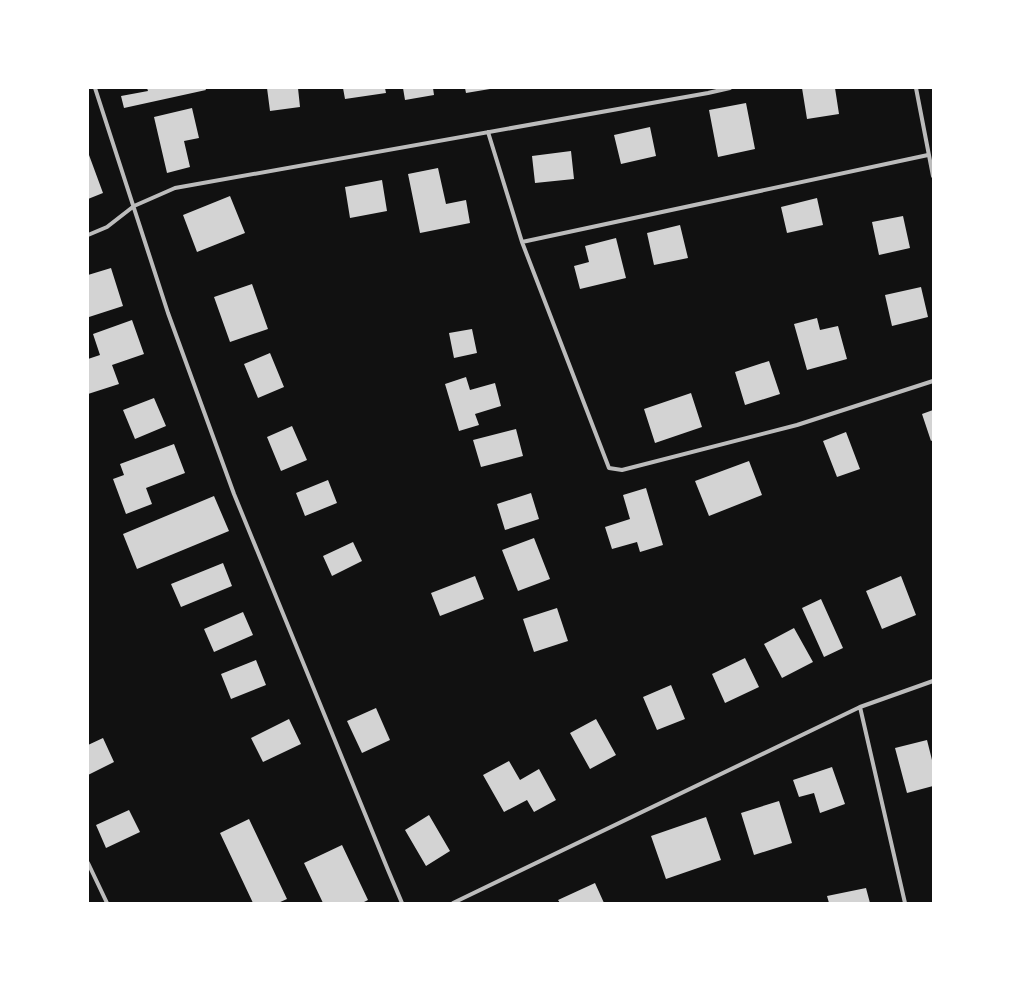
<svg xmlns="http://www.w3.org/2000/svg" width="1021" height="991" font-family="'Nunito Sans',sans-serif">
	<rect width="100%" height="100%" fill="#111"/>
	<path fill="#d3d3d3" d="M147,88h58l1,2 -82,18 -3,-12 27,-5z
		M267,88h31l2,19 -30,4z
		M343,88h42l1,5 -41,6z
		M403,88h30l1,7 -29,5z
		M465,88h25v1l-24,4z
		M802,88h33l4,26 -32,5z
		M746,103l9,46 -37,8 -9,-47z
		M192,108l7,30 -15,3 6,26 -23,6 -13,-56z
		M650,127l6,29 -35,8 -7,-29z
		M571,151l3,28 -39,4 -3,-27z
		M89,155l14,38 -15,6v-43z
		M438,168l8,36 20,-4 4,23 -50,10 -12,-59z
		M382,180l5,31 -37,7 -5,-31z
		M230,196l15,37 -48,19 -14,-37z
		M817,198l6,27 -36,8 -6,-26z
		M903,216l7,32 -31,7 -7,-33z
		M680,225l8,33 -34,7 -7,-32z
		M616,238l10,40 -46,11 -6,-23 15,-4 -4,-16z
		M111,268l12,38 -34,11 -1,-42z
		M252,284l16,45 -38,13 -16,-45z
		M921,287l7,30 -36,9 -7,-31z
		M817,318l3,12 18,-4 9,33 -40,11 -13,-46z
		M132,320l12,34 -32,11 7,19 -31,10v-35l12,-4 -7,-21z
		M472,329l5,24 -23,5 -5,-25z
		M270,353l14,34 -26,11 -14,-34z
		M769,361l11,33 -35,11 -10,-33z
		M466,377l4,13 25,-7 6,23 -26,8 4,11 -20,6 -14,-47z
		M691,393l11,34 -47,16 -11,-34z
		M154,398l12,28 -31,13 -12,-29z
		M933,410v30l-2,1 -9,-27z
		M292,426l15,34 -26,11 -14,-34z
		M516,429l7,27 -42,11 -8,-27z
		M846,432l14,37 -23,8 -14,-36z
		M174,444l11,29 -39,15 6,16 -26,10 -13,-35 11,-4 -4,-11z
		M749,461l13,34 -53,21 -14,-35z
		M328,480l9,23 -32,13 -9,-23z
		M646,488l17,57 -23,7 -3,-10 -25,7 -7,-22 25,-8 -7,-24z
		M531,493l8,26 -34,11 -8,-26z
		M214,496l15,35 -92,38 -14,-35z
		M534,538l16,41 -32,12 -16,-41z
		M353,542l9,19 -30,15 -9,-20z
		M223,563l9,23 -51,21 -10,-23z
		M475,576l9,23 -44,17 -9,-23z
		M901,576l15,39 -34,14 -16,-38z
		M821,599l22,49 -19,9 -22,-49z
		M557,608l11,33 -34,11 -11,-33z
		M243,612l10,23 -39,17 -10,-23z
		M794,628l19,34 -31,16 -18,-34z
		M745,658l14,29 -34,16 -13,-29z
		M256,660l10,25 -35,14 -10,-25z
		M671,685l14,34 -28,11 -14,-33z
		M376,708l14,32 -28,13 -15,-32z
		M289,719l12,25 -38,18 -12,-24z
		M596,719l20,36 -26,14 -20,-36z
		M103,738l11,24 -26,13v-30z
		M927,740l6,24v22l-26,7 -12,-45z
		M509,761l11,19 19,-11 17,31 -22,12 -7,-12 -23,12 -21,-37z
		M832,767l13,37 -25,9 -6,-20 -15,4 -6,-17z
		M779,801l13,42 -38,12 -13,-42z
		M129,810l11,22 -34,16 -10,-23z
		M429,815l21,36 -24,15 -21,-36z
		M706,817l15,43 -55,19 -15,-43z
		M249,819l38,80 -9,4h-25l-33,-70z
		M342,845l26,55 -6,3h-39l-19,-40z
		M595,883l9,20h-44l-2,-3z
		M866,888l4,15h-41l-2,-7z"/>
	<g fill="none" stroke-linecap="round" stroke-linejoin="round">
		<path stroke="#bcbcbc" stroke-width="4" d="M95,88l73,225 66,181 154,376 14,33
			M916,88l17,88
			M488,132l34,110 87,226 13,2 175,-45 136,-44
			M88,235l19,-8 27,-21 41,-18 533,-95 22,-5
			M522,242l406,-87
			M860,707l45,196
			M88,863l19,40
			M453,903l407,-196 73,-26"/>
	</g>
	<rect width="1021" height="991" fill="none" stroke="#ffffff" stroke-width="178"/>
</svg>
